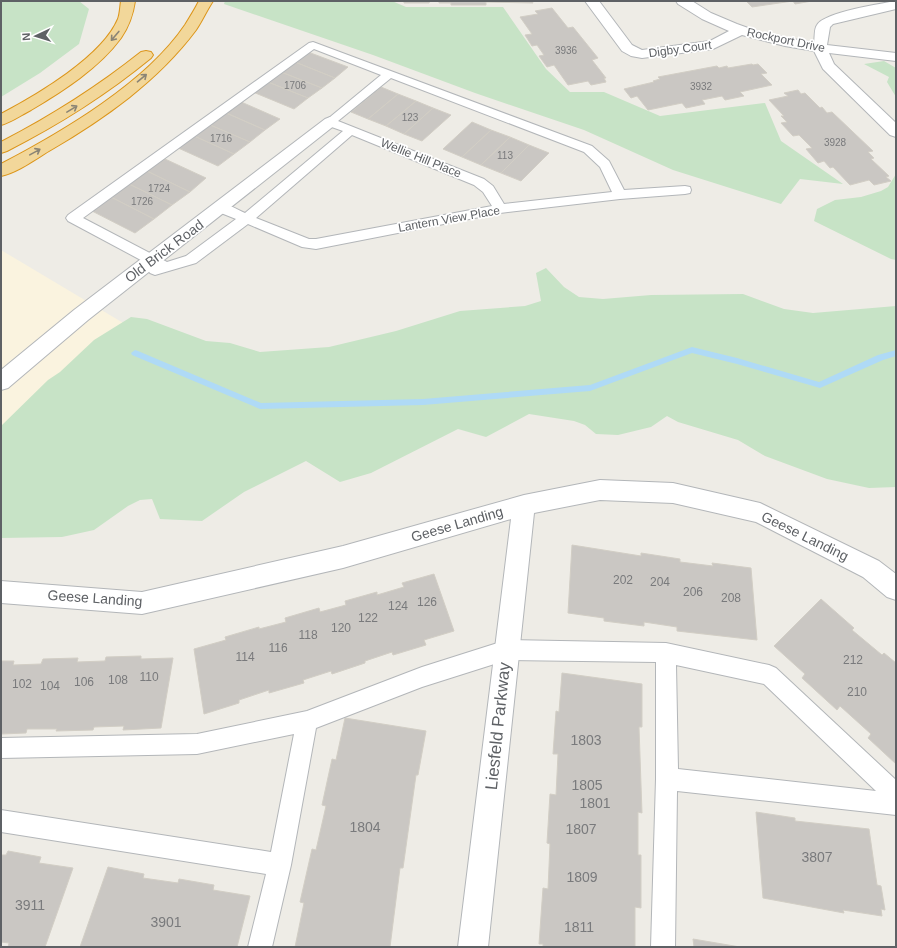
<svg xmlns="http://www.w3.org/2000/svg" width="897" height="948" font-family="Helvetica,sans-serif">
	<rect width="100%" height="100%" fill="#eeece6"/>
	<path fill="#faf3df" d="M1,250l129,77 -129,106z"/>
	<path fill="#c7e3c6" d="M1,1h78l10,8 -10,35 -39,29 -39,24z
		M225,1h167l14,6h97l43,62 24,23h34l56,24 105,-13 16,38 62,43 -43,-5 -19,25 -108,-34 -89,-40 -109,-37 -102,-38 -149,-51z
		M884,61l12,7v29l-9,-15 2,-5 -25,-13z
		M896,174v86l-5,-1 -77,-38 3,-12 18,-9 26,-3 20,-6 7,-4z
		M546,268l18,19 15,10 24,2 48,-4 92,-1 41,15 29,4 83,-7v181l-27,1 -42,-9 -62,-23 -27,-16 -60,-18 -11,-6 -16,11 -33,8 -22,-1 -11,-9 -11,-4 -45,-7 -43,23 -28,-8 -87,44 -31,9 -34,-21 -62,31 -42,29 -42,-2 -8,-20 -12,1 -12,6 -34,24 -32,7 -61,1v-112l47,-46 12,-8 34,-32 37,-23 16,2 59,22 24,2 30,9 69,-5 67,-16 64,-20 65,-5 16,-5 -5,-28z"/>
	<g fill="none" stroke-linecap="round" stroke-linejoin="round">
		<path fill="#afdaf6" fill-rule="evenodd" d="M692,347l45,11 82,24 59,-27 18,-5v6l-13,4 -63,28 -83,-24 -45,-11 -102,38 -167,14 -163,4 -128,-54 -1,-2 4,-3 3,1 123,52 162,-4 167,-14z"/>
	</g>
	<path fill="#cac7c3" stroke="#d2cec5" d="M404,1h128l1,2 -47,-1v3h-35v-2h-12v-2h-9l-1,2h-25z
		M746,1h66l-17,3 -2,-3 -41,6z
		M552,8l16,20 5,-1 25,31 -6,2 14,18h-2l2,4 -15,3 -3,-4 -20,4 -14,-20 -7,2 -8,-11 5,-1 -7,-10 -5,1 -7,-11 7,-1 -12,-17 18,-3 -3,-3z
		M308,52l40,15 -13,11 -40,-16z
		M295,62l40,16 -13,10 -41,-16z
		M752,64l1,1 5,-1 9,9 -6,1 11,11 -32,7 4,4 -19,4 -3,-4 -20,4 3,4 -19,4 -4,-5 -34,7 -11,-14 -6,2 -7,-9 30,-7 -1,-1 7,-2 -2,-2 59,-11 2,2 8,-2 1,2z
		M281,72l41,16 -14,10 -40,-16z
		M268,82l40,16 -14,11 -41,-17z
		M381,87l17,7 -30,25 -17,-7z
		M798,90l3,4 4,-1 15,15 2,-1 5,6 5,-1 41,39 -5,1 6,6 -3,1 18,17 -3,1 5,4 -17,4 -5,-5 -19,5 -17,-18 -3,1 -6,-7 -6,2 -12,-14 6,-1 -13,-13 -6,1 -12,-13 6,-1 -6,-6h3l-15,-16 19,-4 -4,-3z
		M398,94l18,7 -30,25 -18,-7z
		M239,101l41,18 -15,11 -41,-18z
		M416,101l17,7 -29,26 -18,-8z
		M433,108l18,7 -29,26 -18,-7z
		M224,112l41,18 -15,12 -42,-18z
		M472,122l19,8 -29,27 -19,-8z
		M208,124l42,18 -16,12 -42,-19z
		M491,130l19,7 -29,28 -19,-8z
		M192,135l42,19 -16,12 -42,-19z
		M510,137l19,8 -28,28 -20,-8z
		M529,145l20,8 -28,28 -20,-8z
		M165,159l41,19 -16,14 -43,-21z
		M147,171l43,21 -18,13 -43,-21z
		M129,184l43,21 -18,14 -43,-22z
		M111,197l43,22 -19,14 -43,-22z
		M572,545l69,11v-3l39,6v3l33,4 -1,-3 39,5 6,72 -80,-9v-4l-33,-5v4l-40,-5v-3l-36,-5z
		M434,574l20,57 -30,9 2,5 -33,10 -1,-3 -27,9v2l-33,11 -1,-3 -28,9 1,3 -35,10v-3l-30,10v3l-35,11 -10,-65 32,-9 -1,-3 34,-10v2l27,-7 -1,-4 34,-10 1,4 26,-7 -1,-4 32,-9v3l27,-8 -2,-4z
		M821,599l33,29 -2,2 30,25 2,-2 12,10v101l-28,-26 3,-4 -31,-28 -3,4 -35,-32 3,-4 -31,-28z
		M141,656v3l32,-1 -12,70 -38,2 1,-4 -30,1 -1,3 -37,1 1,-2h-30l-1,4 -25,1v-73h13l-1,4 28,-1 2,-5 35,-1 -1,4 28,-1 1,-4z
		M562,673l80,11v43h-3l3,86 -4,-1v43h3v53l-6,-1v40h-92v-3h-4l4,-56 5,1 2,-45 -3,-1 3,-49 6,1 2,-41h-5l3,-43 3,1z
		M345,718l81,13 -8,44h-2l-13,93h-3l-10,79h-95l9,-44 -4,-1 12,-53 4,1 10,-44 -4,-1 10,-46 4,1z
		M756,812l39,6v3l74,8 8,56 4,1 4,24 -4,-1 1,7 -39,-6 1,3 -81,-15z
		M8,851l33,6 -2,6 34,5 -28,79h-37l1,-4 -8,-1v-87h5z
		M108,867l36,7 -1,4 35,5 1,-4 35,6 -1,5 37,6 -13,51h-157z
		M693,939l47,8h-46z"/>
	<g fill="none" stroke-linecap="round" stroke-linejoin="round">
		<g stroke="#b3b6b9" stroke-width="2">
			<path id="lane" d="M313,42l279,104 17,15 15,29 61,-4 5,1 1,3 -1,3 -5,1 -65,5 -120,14 -184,36 -14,-2 -54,-23 -52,39 -41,12 -5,-2 -2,-3 4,-4 -84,-45 -2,-3 2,-3 241,-172zM314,49l67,26 -57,47 2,3 17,6 -98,82c-9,-4 -19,-11 -29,-8l-2,3 2,3 20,8 -50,37 -19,6 -84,-44zM391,78l193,74 16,15 12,25 -108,12 -11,-18 -9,-7 -146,-58zM352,135l122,50 9,7 9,14 -176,33h-7l-53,-21z
				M507,640l159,3 103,22 7,3 120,112v35l-219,-24 -2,156h-24l5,-168v-117l-149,-2 -85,27 -106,41 -25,137 -19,82h-24l18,-73 -265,-42v-22l270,42 23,-118 -97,20 -196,4v-20l196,-4 110,-23 115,-44zM676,665l88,19 112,107 -198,-22z"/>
		</g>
		<g stroke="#b3b6b9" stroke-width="2">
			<path id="street" d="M585,1h14l33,44 10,5 68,-9 19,-10 -27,-12 -24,-15 -2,-3h16l19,12 26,11 25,9 52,10c1,-6 0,-14 3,-18 8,-13 63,-21 79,-24v8l-63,15 -3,3 -3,18 69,8v8l-67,-8 5,11 62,59v14l-6,-2 -67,-66 -9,-18 -29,-5 -43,-11 -29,14 -71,9 -11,-2 -9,-5z
				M330,117l5,2 3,3 -3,3 -247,195 -80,68 -7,2v-20l73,-60 251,-191z
				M600,480l73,3 87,20 119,58 17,13v26l-9,-3 -24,-20 -107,-55 -83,-19 -73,-3 -66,13 -46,434h-30l53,-428 -168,49 -201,46 -141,-11v-22l141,11 201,-46 181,-51z"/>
		</g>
		<g stroke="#dc9519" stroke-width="2">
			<path id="highway" d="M121,1h14c-2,14 -6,25 -14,37 -22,30 -58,53 -90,72 -10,5 -19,12 -30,15v-11c36,-19 101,-57 117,-95 2,-5 2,-12 3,-18z
				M199,1h14c-6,9 -11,20 -17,29 -38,51 -92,89 -147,121 -15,9 -31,21 -48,25v-12c61,-32 145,-81 184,-139 5,-8 10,-16 14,-24z
				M146,51l5,1 2,3 -2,3c-45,37 -93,67 -144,93l-6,2v-11c50,-26 96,-55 140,-90z"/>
		</g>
		<use href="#lane" fill="#fff" fill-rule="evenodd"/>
		<use href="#street" fill="#fff" fill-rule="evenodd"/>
		<use href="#highway" fill="#f2d79a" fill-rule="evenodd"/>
	</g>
	<defs><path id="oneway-shaft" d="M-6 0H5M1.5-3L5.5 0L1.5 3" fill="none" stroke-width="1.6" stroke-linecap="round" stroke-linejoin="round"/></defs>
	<g stroke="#8a8475">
		<use href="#oneway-shaft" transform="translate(115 36) rotate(130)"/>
		<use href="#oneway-shaft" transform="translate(142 78) rotate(-40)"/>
		<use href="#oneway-shaft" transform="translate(72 109) rotate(-31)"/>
		<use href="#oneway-shaft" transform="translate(35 152) rotate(-29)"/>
	</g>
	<g text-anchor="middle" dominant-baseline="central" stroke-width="3.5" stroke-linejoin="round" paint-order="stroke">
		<g font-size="10" fill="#797a7c">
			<text x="566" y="50">3936</text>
			<text x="295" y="85">1706</text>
			<text x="701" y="86">3932</text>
			<text x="410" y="117">123</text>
			<text x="221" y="138">1716</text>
			<text x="835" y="142">3928</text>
			<text x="505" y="155">113</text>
			<text x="159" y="188">1724</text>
			<text x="142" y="201">1726</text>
		</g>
		<g font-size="12" fill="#5e6165" stroke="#fff">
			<text transform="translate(786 40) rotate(12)">Rockport Drive</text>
			<text transform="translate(680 49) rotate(-8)">Digby Court</text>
			<text transform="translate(421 158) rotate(22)">Wellie Hill Place</text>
			<text transform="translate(449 219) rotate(-10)">Lantern View Place</text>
		</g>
		<g font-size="12" fill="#797a7c">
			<text x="623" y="580">202</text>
			<text x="660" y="582">204</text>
			<text x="693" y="592">206</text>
			<text x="731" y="598">208</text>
			<text x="427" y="602">126</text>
			<text x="398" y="606">124</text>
			<text x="368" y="618">122</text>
			<text x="341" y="628">120</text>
			<text x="308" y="635">118</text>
			<text x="278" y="648">116</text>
			<text x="245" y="657">114</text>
			<text x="853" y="660">212</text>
			<text x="149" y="677">110</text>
			<text x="118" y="680">108</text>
			<text x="84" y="682">106</text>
			<text x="22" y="684">102</text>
			<text x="50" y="686">104</text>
			<text x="857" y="692">210</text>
		</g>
		<g font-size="14" fill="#5e6165" stroke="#fff">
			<text transform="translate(164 251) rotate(-37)">Old Brick Road</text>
			<text transform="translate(457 524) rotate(-16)">Geese Landing</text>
			<text transform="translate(805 536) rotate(26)">Geese Landing</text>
			<text transform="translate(95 598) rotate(4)">Geese Landing</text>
		</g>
		<g font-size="14" fill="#797a7c">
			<text x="586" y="740">1803</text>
			<text x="587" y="785">1805</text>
			<text x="595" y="803">1801</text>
			<text x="365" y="827">1804</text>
			<text x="581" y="829">1807</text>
			<text x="817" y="857">3807</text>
			<text x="582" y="877">1809</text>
			<text x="30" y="905">3911</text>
			<text x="166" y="922">3901</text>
			<text x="579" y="927">1811</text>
		</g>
		<g font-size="17" fill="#5e6165" stroke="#fff">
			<text transform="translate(498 726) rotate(-84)">Liesfeld Parkway</text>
		</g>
	</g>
	<rect width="897" height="948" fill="none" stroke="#5e6165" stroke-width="4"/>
	<g transform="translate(36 36) rotate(266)" stroke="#ffffff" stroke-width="3" paint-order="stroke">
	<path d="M0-3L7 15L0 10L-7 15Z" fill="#5e6165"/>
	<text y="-6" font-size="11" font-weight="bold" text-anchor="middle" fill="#5e6165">N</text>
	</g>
</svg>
